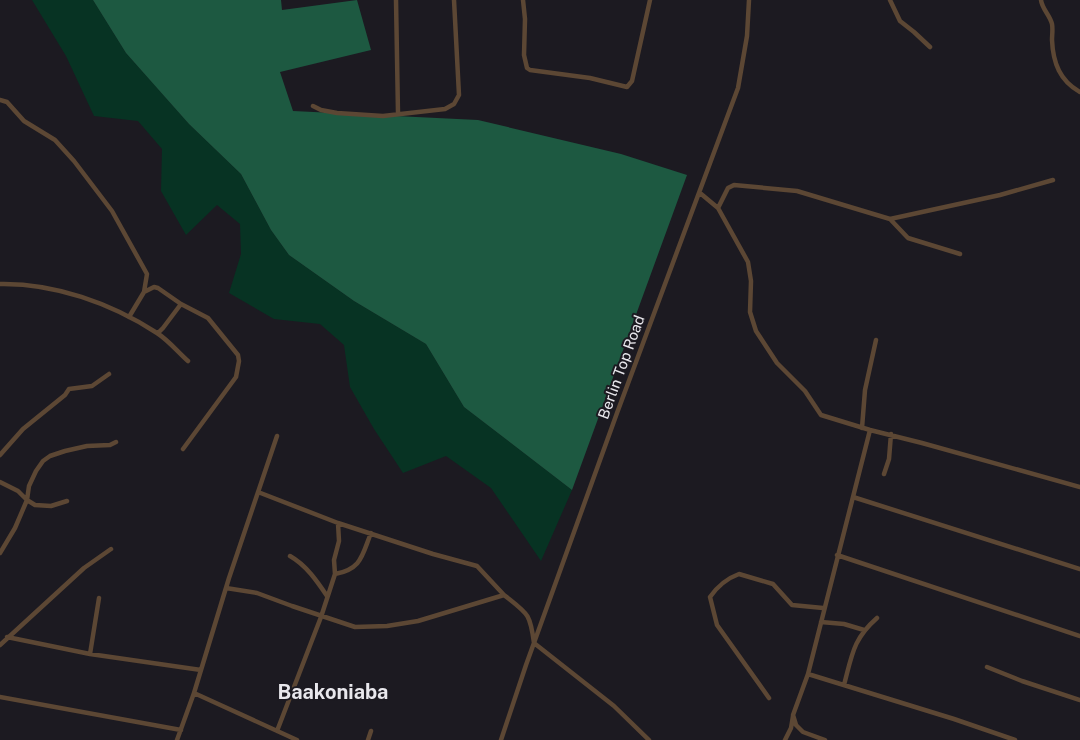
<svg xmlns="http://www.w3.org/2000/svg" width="1080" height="740" font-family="'Public Sans',sans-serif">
	<rect width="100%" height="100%" fill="#1c1a21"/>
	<path fill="#073323" d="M32,0h61l33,53 63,71 52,50 30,56 18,25 65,46 72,43 38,63 108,83 -31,71 -50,-73 -45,-32 -43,17 -29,-44 -24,-42 -6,-42 -24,-21 -46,-5 -45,-26 12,-39 -1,-30 -23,-19 -31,30 -25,-44 1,-42 -24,-28 -44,-5 -28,-60z"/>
	<path fill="#1d5941" d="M93,0h188l1,10 75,-10 14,50 -91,22 13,39 185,9 143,34 66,21 -115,315 -108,-83 -38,-63 -72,-43 -65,-46 -18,-25 -30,-56 -52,-50 -63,-71z"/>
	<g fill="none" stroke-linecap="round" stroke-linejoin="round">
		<path stroke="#5c4734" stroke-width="4.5" d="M396,0l2,113
			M523,0l2,19 -1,36 3,13 3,2 60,8 37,9 5,-6 18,-81
			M890,0l10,21 14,11 16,15
			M1041,0c1,9 9,15 11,24 1,5 0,11 0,16 1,23 8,41 28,52
			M0,100l7,2 17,19 31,19 19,21 38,50 35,63 -3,18 -15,25
			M313,106l8,4 16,3 46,3 62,-7 9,-5 5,-9 -5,-95
			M700,193l18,15 30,54 3,19 -1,31 6,19 21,32 28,28 16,24 49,15 52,13 158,44
			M718,208l10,-20 6,-3 63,6 93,28 18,19 52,16
			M890,219l110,-24 53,-15
			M0,284c54,-1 111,19 157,49 11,7 21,19 31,28
			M144,292l10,-5 4,1 23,16
			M158,333l5,-5 18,-24 27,14 30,37 1,6 -3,16 -53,72
			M862,428l3,-38 11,-50
			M0,455l23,-26 42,-34 4,-6 23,-3 17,-12
			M884,474l5,-15 2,-25
			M0,482l18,9 9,9 8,5 16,1 16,-5
			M853,497l227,72
			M338,523l1,18 -5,19 1,14c27,-5 27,-19 36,-41
			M0,553l15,-25 12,-28 2,-14 7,-15 7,-10 7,-5 15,-5 22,-5 23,-1 6,-3
			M837,555l243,81
			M290,556c16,9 27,25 37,40
			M226,588l31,5 35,13 63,21 32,-1 31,-5 86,-26 -27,-29 -44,-12 -95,-31 -80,-31
			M504,595c24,19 26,18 30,48l80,63 35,34
			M821,622l23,2 20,6
			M7,637l83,17 111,16
			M0,645l84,-77 27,-19
			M90,654l9,-56
			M987,667l35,14 58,19
			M808,674l146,45 61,21
			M844,685c8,-30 9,-46 33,-67
			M194,693l103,47
			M0,697l181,33
			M769,698l-52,-73 -7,-28c7,-10 18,-19 29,-23l34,10 19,21 31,3
			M277,731l44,-114 14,-43
			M177,740l17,-47 35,-115 48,-142
			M368,740l3,-9
			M501,740l25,-75 91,-252 121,-325 9,-52 2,-36
			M785,740l6,-12 2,-12
			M825,740l-22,-8 -7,-7 -3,-10 15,-41 62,-244"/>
	</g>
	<g text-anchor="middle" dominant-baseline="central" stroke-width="4" stroke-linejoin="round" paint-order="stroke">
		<g font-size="15" fill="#e9e8ed" stroke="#1c1a21">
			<text transform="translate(621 367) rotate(-70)">Berlin Top Road</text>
		</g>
		<g font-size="20" font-weight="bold" fill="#e9e8ed" stroke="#1c1a21">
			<text x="333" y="692">Baakoniaba</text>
		</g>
	</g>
</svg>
